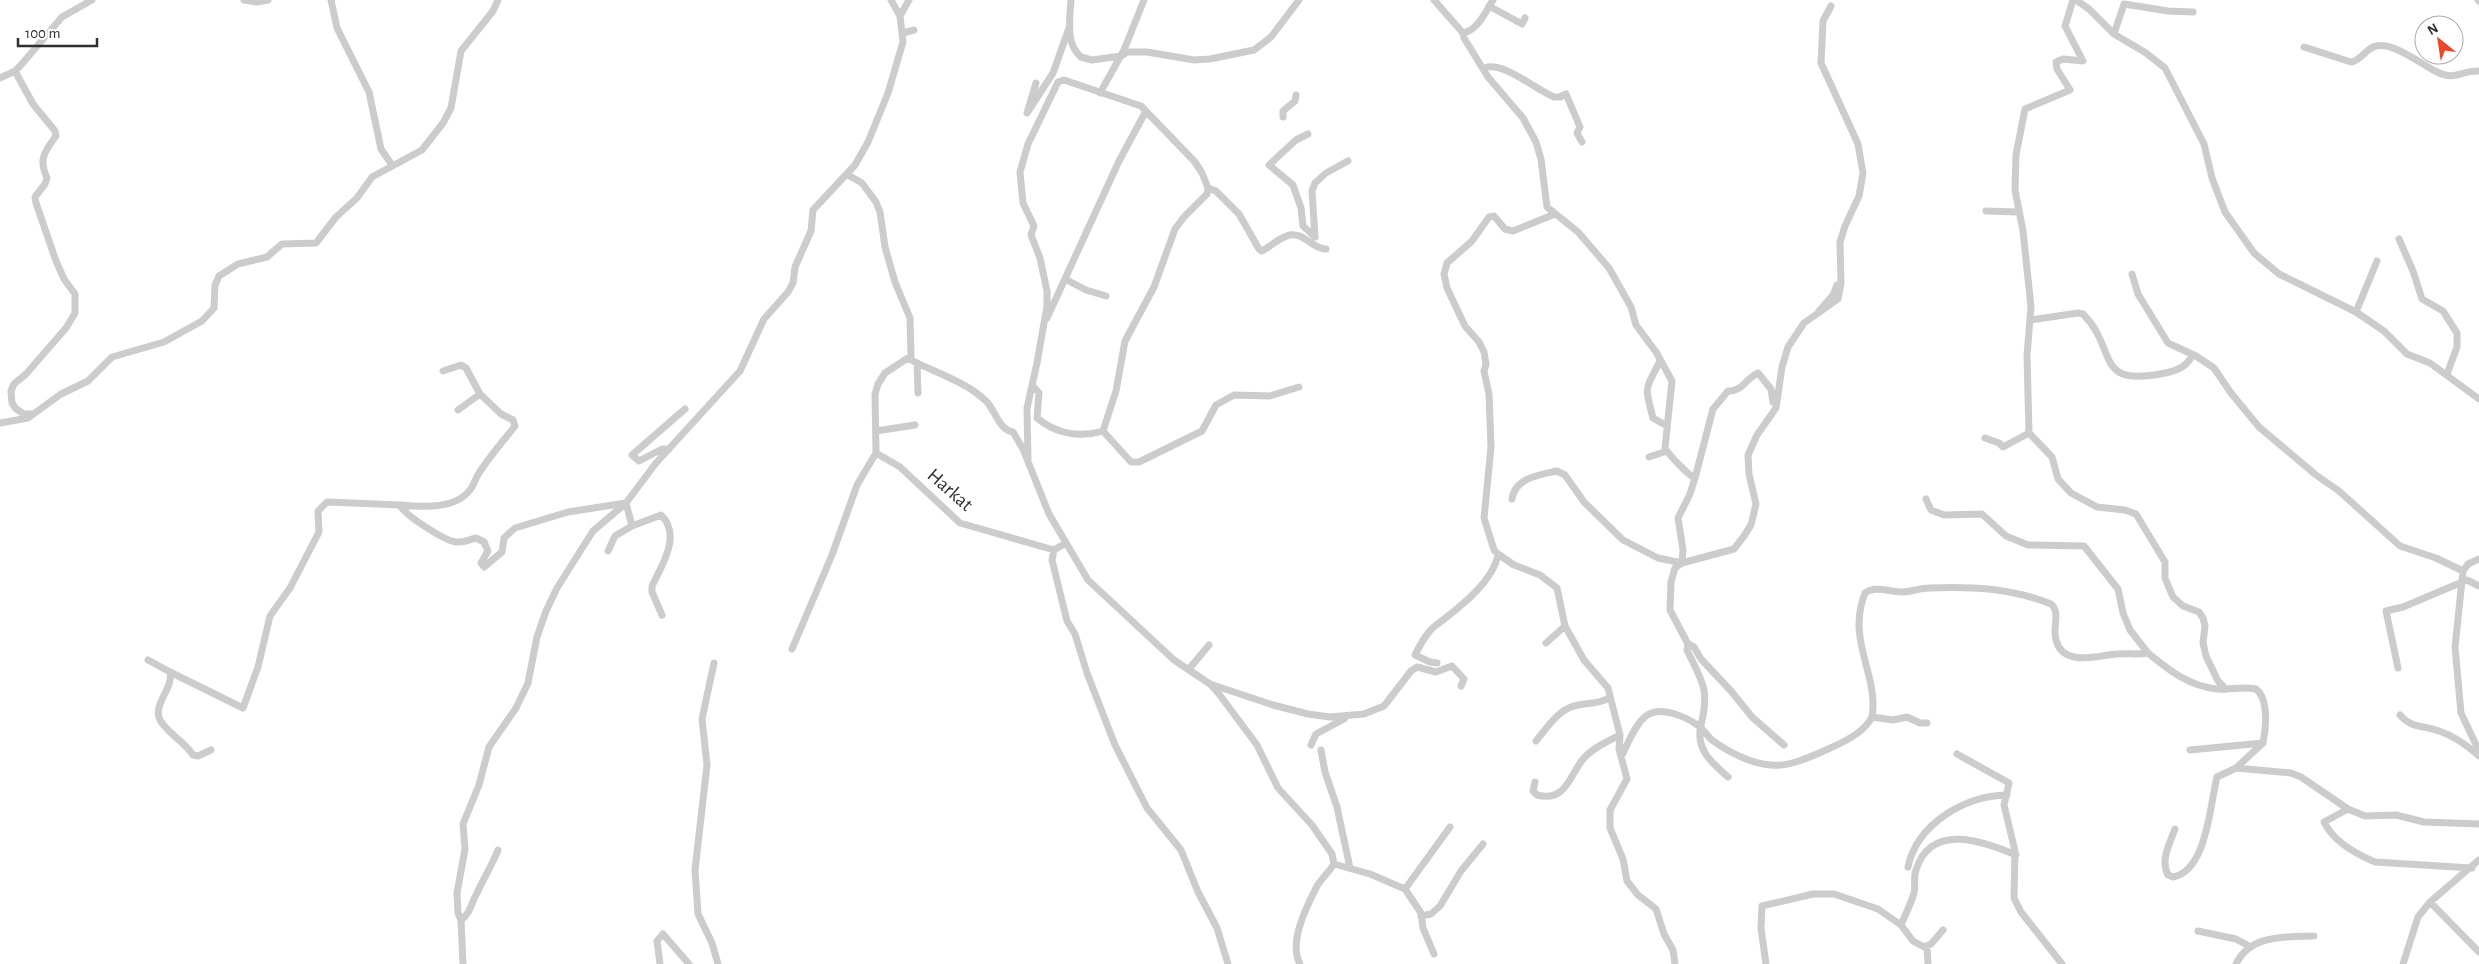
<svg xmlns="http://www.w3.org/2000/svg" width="2479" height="964" font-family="'Alegreya Sans',sans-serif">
	<rect width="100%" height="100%" fill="#fff"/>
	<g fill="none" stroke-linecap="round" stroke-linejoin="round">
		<path stroke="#ccc" stroke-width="7" d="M244,0l13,2 11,-2
			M331,0l6,28 32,64 12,57 11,16
			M1071,0c-1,18 -6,44 10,57l11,3 29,-4 6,-4h20l47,8 16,-1 44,-9 17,-13 28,-37
			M1434,0l29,33 1,5 24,39 35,41 13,24 5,17 6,48 31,25 31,36 22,39 5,18 20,27 16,29 -7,67c3,6 24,28 30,30l-5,16 -12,24 5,32 -1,13 -24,-5 -35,-18 -39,-38 -19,-27 -8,-4c-19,4 -42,7 -45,28
			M2073,0l-8,26 18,35 -20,-2 -7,3 1,7 13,21 -45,19 -9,46 -1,35 8,41 8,76 -4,48 2,78 23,24 6,22 13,14 26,14 28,3 11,4 29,48v16l8,19 10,9 16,6 4,6 2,8 -2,17 3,13 12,25 8,8
			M2076,0l13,9 25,25 32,19 19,15 39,76 8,34 13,34 29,41 25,21 77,38 28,19 23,23 23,9 49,36
			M2478,0l1,1
			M1489,6l33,18 3,-6
			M900,16l9,-16
			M903,33l11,-3
			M1463,33c15,-3 23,-22 30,-33
			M2114,34l10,-30 44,7 25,1
			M2304,47l47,15c10,-1 15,-14 25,-16 17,-4 45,18 59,25 21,11 25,-1 44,0
			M1483,68c20,-8 51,21 71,29h6l6,-3 14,33 -3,6 5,9
			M15,71l18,33 22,27 1,5c-11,15 -18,23 -9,42l-2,6 -10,13 1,6 20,58 8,18 11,15v19l-9,15 -40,46 -12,10 -3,7 1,12 4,6 8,5h9
			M0,78l15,-7 6,-6 41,-48 30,-17
			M1036,83l-9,30 26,-40 16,-45
			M1100,93l24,-43 20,-50
			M1283,117v-6l12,-10 1,-6
			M1308,134l-12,6 -27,25 24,20 8,23 2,18 12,11
			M848,175l14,8 14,19 4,10 5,35 10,35 15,36 1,38
			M1986,211l32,1
			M1555,214l-42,17 -8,-2 -11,-13 -5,1 -17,24 -25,22 -3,11 3,14 18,38 14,16 5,10 2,12 -2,7 5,23 2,53 -7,71 10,32 4,4 16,11 26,10 17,13 8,38 19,34 24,28 12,47 -1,14 8,30 -17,31v18l13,31 4,22 11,14 18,14 8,25 9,16 2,14
			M1315,237l-3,-46 3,-8 11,-10 22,-12
			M2399,239l14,32 9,28 21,12 14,22v14l-10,27
			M2132,274l6,20 30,49 28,13 18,12 17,25 28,34 57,48 23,16 61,55 36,12 27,13
			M1065,279l21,11 20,6
			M1819,311l14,-16 4,-10
			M2356,312l21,-51
			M1047,318l72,-157 27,-50
			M2030,320l48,-7 5,1c36,36 9,74 82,59 11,-2 23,-7 27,-18
			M1660,361c-15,30 -16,23 -7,57l14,8
			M917,363l1,30
			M443,371l18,-6 5,3 14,26
			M1033,386l6,7 -2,25c19,16 43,20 66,13l13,-40 9,-50 29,-54 21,-58 9,-12 23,-23 1,-6
			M0,423l28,-5 33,-24 27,-13 24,-24 52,-15 38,-21 12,-13 1,-23 4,-9 19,-12 29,-7 15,-13 34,-1 20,-26 21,-19 15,-21 50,-27 21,-27 8,-15 10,-57 32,-40 5,-11
			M876,431l39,-6
			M1103,431l28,31h8l63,-31 14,-26 18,-10 36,1 29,-9
			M1985,438l14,5 4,4 26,-14
			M669,449h-7l-23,12 -7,-6 53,-46
			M876,453l24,14 60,56 94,27 12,-7
			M1649,457l18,-6
			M1028,459l-1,-51 10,-45 10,-57v-15l-7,-33 -9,-23 3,-9 -11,-23 -3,-31 8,-28 30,-62 6,-2 77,26 54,56 7,11 6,15 8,3 23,23 20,35 3,2c9,-5 18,-14 28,-16 14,-3 22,14 36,14
			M1695,478l18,-69 15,-18c14,1 18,-13 30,-18l13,16 2,13
			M1926,499l5,11 13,5 38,-1 24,22 22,9 56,1 34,43 5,24 7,17 18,23
			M400,505c23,2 58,5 72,-18 3,-5 4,-10 7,-14 11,-17 24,-32 36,-47l-2,-6 -12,-6 -21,-20 -22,16
			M1054,550l-2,10 15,61 8,13 12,39 28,72 32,63 34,42 17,42 19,36 11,36
			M608,551l7,-15 17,-10
			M2479,559l-11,5 -5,7 -8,76 6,66 18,38
			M1546,643l19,-17
			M1688,644l6,3 7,12 30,32 21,26 32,28
			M792,649l40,-94 25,-70 19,-32 -1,-59 3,-10 7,-11 26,-17v4c23,12 56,22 75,41 10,10 12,28 27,31l10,17 26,65 39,66 86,80 36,24 9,10 38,51 21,43 34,37 20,29 2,10c-5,8 -12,14 -17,22 -10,20 -29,56 -17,78
			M148,660l22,12
			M714,663l-12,56 5,46 -12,105 3,44 14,29 6,21
			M1437,663l-7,-1 -15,-7c5,-10 11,-22 20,-29 21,-16 59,-44 63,-72
			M2398,668l-12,-57 17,-4 64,-27 12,6
			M1189,669l20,-24
			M1210,684l63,21 35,9 22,3 34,-3 20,-8 27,-35 6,-4 19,5 16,-6 12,13 -3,7
			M2400,715c12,14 24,10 39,16 15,5 29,15 40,25
			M1872,717l21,3 14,-3 13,6h7
			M1536,741c10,-12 22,-31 38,-35 13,-4 23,-1 35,-8
			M1311,745l5,-11 28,-15 2,-3
			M211,750l-13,6 -5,-1c-9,-14 -25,-21 -33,-35 -8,-15 14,-32 10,-48l73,36 15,-41 12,-51 20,-28 29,-56 -1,-21 9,-9 73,3c3,9 46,37 57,37 8,1 13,-3 19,-4l8,4 4,9 -7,12 3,4 18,-15 2,-14 11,-10 53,-16 58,-9 6,23 29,-11c21,20 1,50 -9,71v6l10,23
			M1321,750l4,22 12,35 13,61
			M2190,750l73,-7
			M1957,754l52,29 -5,22 11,46 -1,47 7,14 41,52
			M1622,755c6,-11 13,-31 24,-39 15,-11 40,1 53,10 5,4 8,10 13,14 16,12 40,24 59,25 18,2 39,-8 55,-15 16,-7 38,-17 46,-33 7,-43 -26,-76 -7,-124 10,-8 25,-1 37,-1 9,0 18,-4 27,-4 41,-2 82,0 122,16 10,9 1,24 5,36 7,28 43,15 61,14 11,-1 20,1 31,-1 21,17 40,33 69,36 13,1 26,-3 39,0 13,10 10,40 7,54l-27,25 55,5 10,4 47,32 17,7 31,-1 28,7 55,2
			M1728,777c-16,-14 -33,-28 -27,-52 3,-12 5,-23 3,-35 -3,-14 -11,-27 -17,-40l1,-6 -18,-34 1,-28 4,-14 7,-5 52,-14 10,-13 7,-11 5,-21 -7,-30 -1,-19 9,-20 19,-27 6,-41 6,-20 16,-24 34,-24 3,-16 -1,-41 5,-16 14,-30 4,-23 -5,-29 -37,-81 2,-42 8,-15
			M1535,782l-2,9 4,4c30,8 33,-22 47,-37 9,-10 24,-17 36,-23
			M2348,809l-24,13c9,19 32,32 51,40l97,6
			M2175,829c-5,14 -15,31 -7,46l5,2c34,-6 37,-73 44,-100l19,-9
			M1334,864l36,10 35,15 16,24 2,15 11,26
			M1908,867c9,-43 56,-71 99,-72
			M1405,889l45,-62
			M2430,902l49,50
			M1421,916l10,-2 9,-8 21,-35 22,-27
			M461,920c10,-7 10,-17 16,-27 7,-15 15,-28 21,-43
			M1901,925l12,16 11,6 7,-3 12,-14
			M2198,931l38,8 13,7
			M1927,947l1,17
			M463,964l-2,-44 -3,-7 -1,-20 8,-44 -2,-25 16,-39 10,-38 27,-39 12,-25 9,-46 9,-26 11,-23 36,-57 33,-28 30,-40 84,-92 24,-52 24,-27 5,-9 2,-16 16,-36 2,-21 42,-45 13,-23 20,-49 15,-51 -3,-26 -9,-16
			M660,964l-3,-23 6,-7 26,30
			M1766,964l-5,-36 1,-22 51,-12h21l44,15 23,16c4,-10 10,-21 13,-32 2,-7 -1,-16 2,-23 15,-48 67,-29 100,-15
			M2236,964c14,-30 49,-27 78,-28
			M2403,964l15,-47 12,-15 49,-42"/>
	</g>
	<g text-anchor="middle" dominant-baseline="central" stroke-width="5" stroke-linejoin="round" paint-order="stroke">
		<g font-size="20" fill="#2f2f2f" stroke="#fff">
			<text transform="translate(950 490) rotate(41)">Harkat</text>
		</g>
	</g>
	<g transform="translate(2439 40) rotate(330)"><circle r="24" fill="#ffffff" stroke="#acacac"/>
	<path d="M0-4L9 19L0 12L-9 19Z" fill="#ed4629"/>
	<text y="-8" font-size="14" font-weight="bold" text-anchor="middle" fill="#2f2f2f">N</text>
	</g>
	<path d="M18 38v8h79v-8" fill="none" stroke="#2f2f2f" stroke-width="2.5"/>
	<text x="25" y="38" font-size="15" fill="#2f2f2f" stroke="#ffffff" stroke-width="4" paint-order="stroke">100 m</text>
</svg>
